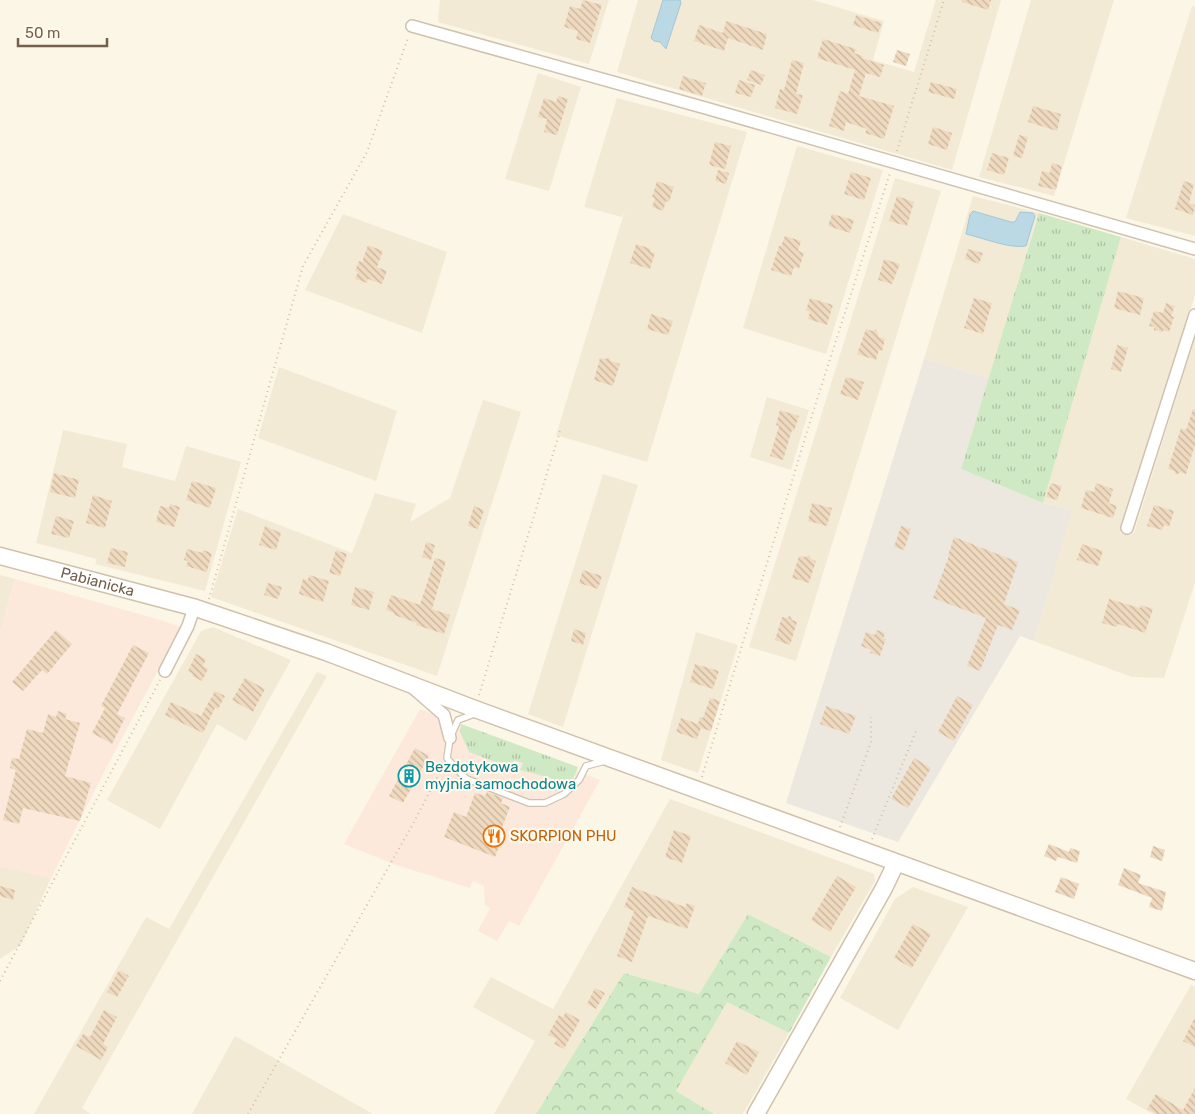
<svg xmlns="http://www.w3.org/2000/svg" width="1195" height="1114" font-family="Rubik,sans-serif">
	<defs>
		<pattern id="grass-tufts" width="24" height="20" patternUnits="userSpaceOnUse" patternTransform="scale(1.25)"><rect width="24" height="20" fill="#cfe9c5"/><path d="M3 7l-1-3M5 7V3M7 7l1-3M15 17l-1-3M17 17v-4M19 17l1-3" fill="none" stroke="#adc0a2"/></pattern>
		<pattern id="forest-crowns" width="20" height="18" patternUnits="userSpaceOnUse" patternTransform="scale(1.25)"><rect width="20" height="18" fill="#cfe9c5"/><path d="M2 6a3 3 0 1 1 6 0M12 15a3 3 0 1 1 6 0" fill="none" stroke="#adc0a2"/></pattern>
		<pattern id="building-back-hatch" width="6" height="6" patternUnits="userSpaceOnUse" patternTransform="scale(1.25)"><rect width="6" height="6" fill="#f0dabf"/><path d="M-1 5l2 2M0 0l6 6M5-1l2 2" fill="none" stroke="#c7b49d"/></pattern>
	</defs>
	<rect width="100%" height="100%" fill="#fcf6e7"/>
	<path fill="#f3ead5" d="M440,0h169l-20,64 -151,-42z
		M638,0h175l71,21 -11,39 41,12 22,-72h65l-49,170 -335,-98z
		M1031,0h83l-60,196 -75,-19z
		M1192,6l3,1v229l-69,-18z
		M538,73l43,14 -32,104 -44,-12z
		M617,98l130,34 -100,330 -91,-27 69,-225 -3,7 -38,-10z
		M797,146l86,24 -57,184 -83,-26z
		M895,178l46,13 -145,470 -47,-14z
		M973,196l66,17 -50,165 -65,-19z
		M343,214l104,38 -25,81 -117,-43z
		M1121,237l74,22v36l-75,238 10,2 4,-2 61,-195v245l-31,95 -32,-1 -98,-36 37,-131 -28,-7z
		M279,367l118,44 -21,70 -118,-43z
		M767,397l42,13 -18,60 -41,-13z
		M483,400l38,12 -84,264 -226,-79 27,-88 114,44 23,-60 41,11 -6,18 40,-24z
		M63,430l64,14 -5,23 53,14 11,-35 55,16 -36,129 -110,-27 2,-5 -61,-16z
		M603,474l35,11 -75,242 -35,-13z
		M0,575l15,4 -15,53z
		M213,627l78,33 -45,81 -29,-17 -57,105 -53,-29 94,-169z
		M696,632l42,13 -40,128 -37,-13z
		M317,672l10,4 -245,432 9,6h-57l112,-197 23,12z
		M670,799l204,75 1,7 -44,76 -83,-43 -49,80 -75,-21 -88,141h-42l41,-73 -62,-34 18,-30 62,32z
		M0,866l51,12 -30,67 -21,14z
		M913,887l55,20 -70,123 -58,-32 55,-99z
		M1191,985l4,2v127h-42l-27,-15z
		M727,1001l62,32 -46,81h-29l-38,-23z
		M235,1036l138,78h-181z"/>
	<path fill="#fce9db" d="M15,579l142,40 24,8 -78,147 -52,104 -51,-12v-234z
		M420,709l180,71 -81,146 -10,-5 -12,20 -19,-10 12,-23 -5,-3 -1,-19 -11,-5 -3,7 -74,-23 -52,-21z"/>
	<path fill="#ece8e0" d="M924,359l65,19 -28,91 82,34 29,7 -38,131 -14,-5 -122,206 -112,-39z"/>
	<path fill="url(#grass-tufts)" d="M1039,213l82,24 -78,266 -82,-34z
		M461,724l117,43c-5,14 -13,28 -31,23l4,-12 -31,-8 3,-7 -9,-3 -3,8 -42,-16 -9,-20z"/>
	<path fill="url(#forest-crowns)" d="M748,914l83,43 -42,76 -62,-31 -51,89 38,23h-178l88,-141 75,21z"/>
	<path fill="#bbd9e5" stroke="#a2c7d7" d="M663,0h17l1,3 -15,46 -6,-7 -6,-1 -3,-3z
		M973,211l38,11h4l5,-10 13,1 2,3 -9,30c-16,3 -43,-8 -60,-12l4,-20z"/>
	<path fill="url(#building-back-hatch)" d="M583,0l19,5 -12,38 -14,-4 2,-8 -14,-4 6,-21 10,3z
		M962,0h29l-3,10 -26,-8z
		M856,15l26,8 -4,10 -25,-8z
		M726,21l41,13 -4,16 -35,-12 -4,13 -30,-10 5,-16 24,8z
		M823,39l33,10 -2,4 9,3 -1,2 22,7 -4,12 -14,-4 -7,23 35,10 -10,33 -19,-6 2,-4 -21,-7 -2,9 -15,-5 11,-35 8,3 7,-24 -38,-12z
		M897,50l13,4 -4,12 -13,-4z
		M792,60l12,3 -8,31 7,1 -6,19 -22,-6 5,-19 4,1z
		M751,70l14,5 -4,10 -14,-5z
		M683,76l23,7 -4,13 -23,-7z
		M739,80l16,5 -4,12 -16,-4z
		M931,82l26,7 -3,10 -26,-7z
		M558,96l10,3 -11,36 -13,-3 3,-13 -9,-2 6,-19 12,4z
		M1033,106l28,8 -4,17 -29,-9z
		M933,127l19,6 -5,17 -19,-6z
		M1019,135l9,2 -6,21 -9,-2z
		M715,142l16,4 -6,23 -16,-4z
		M992,153l17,5 -5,17 -17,-5z
		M1052,163l10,3 -6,24 -18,-4 4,-15 8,2z
		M718,170l11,3 -3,11 -11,-3z
		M851,172l20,6 -7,22 -20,-6z
		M657,181l17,6 -5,15 -3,-1 -3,10 -11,-4 3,-9 -3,-1z
		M1184,181l10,3 -5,19 6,2 -2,10 -18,-6z
		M897,196l17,6 -7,24 -18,-5z
		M832,214l22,6 -4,13 -22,-7z
		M785,236l16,5 -3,10 6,2 -5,16 -5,-2 -3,9 -20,-6 8,-24h2z
		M636,244l15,5 -1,3 5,1 -5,16 -20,-6z
		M368,245l15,6 -6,16 10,4 -5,13 -14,-5 -1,4 -12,-4 3,-7 -3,-1 4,-10 3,1z
		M968,249l15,4 -4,11 -14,-5z
		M884,259l16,5 -8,20 -14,-4z
		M1118,291l26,7 -4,17 -26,-7z
		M810,298l23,7 -6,20 -19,-6 2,-7 -4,-2z
		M974,298l18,5 -9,31 -19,-6z
		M1166,303l9,3 -4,10 3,1 -5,15 -6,-2v2l-9,-2v-3l-5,-1 5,-15 9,2z
		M651,314l22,7 -5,14 -21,-6z
		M866,329l6,2 4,-2 3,8 6,2 -3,12 -3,-1 -3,10 -19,-6z
		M1117,345l11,3 -7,24 -10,-3z
		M600,358l5,1 4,-1 2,3 9,3 -7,22 -19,-6z
		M846,377l18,5 -6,18 -18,-6z
		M1193,409h2v36l-9,29 -5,-2 -5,3 -2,-4 -6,-2 13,-41 5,2z
		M780,410l19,6 -5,15 -2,-1 -9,30 -13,-4 9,-30 -3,-1z
		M54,473l25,7 -4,18 -25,-6z
		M192,481l24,7 -6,20 -24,-8z
		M1051,483l11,3 -5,14 -11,-3z
		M1096,483l17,6 -4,14 8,3 -4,12 -32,-10 5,-18 8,2z
		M93,495l19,6 -7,27 -19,-5z
		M812,503l20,5 -5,18 -19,-5z
		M170,504l10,3 -6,20 -18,-5 4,-16 9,2z
		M1154,505l20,6 -5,16 -5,-2 -2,5 -15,-4z
		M474,506l10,4 -6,19 -10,-3z
		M56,516l18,5 -5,17 -18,-4z
		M265,526l16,7 -5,17 -17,-5z
		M901,526l10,3 -7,21 -10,-3z
		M954,537l64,25 -14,42 16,6 -8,20 -14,-5 -18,46 -13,-5 19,-48 -53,-20 16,-42 -1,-1z
		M426,542l9,3 -4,15 -9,-3z
		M1082,544l21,7 -5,15 -21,-6z
		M111,548l17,4 -3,15 -18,-4z
		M187,549l16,4v-3l9,3 -5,19 -21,-6 2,-5 -4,-1z
		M336,550l11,4 -7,22 -11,-3z
		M809,555l2,4 5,2 -7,22 -17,-5 7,-22 6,1z
		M435,558l11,3 -14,48 18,6 -6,19 -28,-9 1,-2 -23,-8v-2l-8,-3 5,-15 29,10z
		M583,570l19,6 -4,13 -19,-6z
		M309,575l20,6 -6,21 -24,-8 4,-15 5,1z
		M268,583l14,4 -4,12 -14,-4z
		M355,587l19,5 -5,18 -18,-5z
		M1109,599l31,9 1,-3 12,4 -8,24 -27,-9 -1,3 -15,-4z
		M790,616l2,4 5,2 -7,23 -15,-5 7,-23 4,1z
		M574,629l12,4 -3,12 -12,-4z
		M56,630l16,14 -25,30 -5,-4 -19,21 -11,-9z
		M877,630l8,3 -2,6h3l-6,17 -10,-3 1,-3 -10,-4 5,-14 9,3z
		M133,645l16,8 -32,61 8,4 -13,26 -20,-11 13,-25 -4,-2z
		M196,654l10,5 -3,7 5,3 -6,12 -10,-5 1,-2 -5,-3z
		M695,664l24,7 -6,18 -23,-7z
		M245,678l20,11 -12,23 -21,-12z
		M215,691l10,5 -7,13 -3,-1 -12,25 -38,-18 6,-13 30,14z
		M957,696l16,9 -19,36 -16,-9z
		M710,698l10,3 -9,30 -10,-3 -4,11 -21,-7 5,-14 17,6 2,-7 3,1z
		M826,706l30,10 -7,18 -29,-10z
		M58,711l9,3 -2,5 15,4 -15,53 26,7 -11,38 -57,-13 -4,16 -16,-4 13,-50 -6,-2 2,-10 7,1 8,-30 16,4 5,-19 8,3z
		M415,748l14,8 -26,47 -14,-7z
		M914,758l17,10 -23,40 -17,-9z
		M487,792l16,6 -2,5 9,4 -9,23 4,2 -10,25 -51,-20 10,-25 12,5 9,-24 10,3z
		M674,830l17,6 -9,27 -17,-6z
		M1049,844l20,8 1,-4 10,3 -3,12 -19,-6 -2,4 -12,-5z
		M1153,846l12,4 -3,11 -12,-4z
		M1124,868l17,7 -3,8 28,9 -4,19 -13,-4 3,-9 -34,-13z
		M837,876l19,11 -26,45 -19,-12z
		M1061,877l18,7 -5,15 -19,-7z
		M0,886l15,4 -2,10 -13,-4z
		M632,887l53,20 2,-4 8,3 -8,23 -39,-13 -16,46 -15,-6 17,-45 -10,-4z
		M913,924l18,10 -19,34 -18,-10z
		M119,970l10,6 -12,21 -10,-5z
		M595,988l10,5 -9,16 -9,-5z
		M104,1010l13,7 -14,27 5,3 -7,13 -25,-14 7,-12 7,3z
		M566,1012l14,8 -16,29 -10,-5 3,-5 -9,-4 11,-20 4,2z
		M1195,1017v30l-12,-6z
		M737,1041l22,11 -12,23 -22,-12z
		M1195,1088v26h-39l-9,-5 9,-15 27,16z"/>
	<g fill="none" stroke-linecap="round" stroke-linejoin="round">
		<g stroke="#cfc2b0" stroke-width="8">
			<path id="lane" d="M477,713l-19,7 -8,18 -3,20 10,12 10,9 62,24h16l19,-9 15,-14 7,-14 19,-5"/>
		</g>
		<g stroke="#cfc2b0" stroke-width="14">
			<path id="street" d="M412,26l297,83 486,140
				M1127,528l68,-213
				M165,671l23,-45 6,-18
				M413,688l31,27 6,23"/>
		</g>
		<g stroke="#d0c1aa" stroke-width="19">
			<g id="secondary">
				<path id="s1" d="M0,556l196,52 130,44 149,57 720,262"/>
				<path d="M756,1114l128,-226 12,-25"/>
			</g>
		</g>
		<path stroke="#d6bda2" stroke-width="2" stroke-dasharray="1 4" stroke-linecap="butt" d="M897,151l47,-151
			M209,599l94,-333 64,-114 41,-114
			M479,695l81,-264
			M702,777l111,-365 77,-239
			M840,827l31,-85v-25
			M872,839l44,-108
			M0,981l160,-301
			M248,1114l165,-290 30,-58"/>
		<use href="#lane" stroke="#fff" stroke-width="5.5"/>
		<use href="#street" stroke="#fff" stroke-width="11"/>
		<use href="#secondary" stroke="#fff" stroke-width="16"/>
	</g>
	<defs>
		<g id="building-ring" transform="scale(1.125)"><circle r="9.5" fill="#fefaed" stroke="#0f9aa8" stroke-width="1.5"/><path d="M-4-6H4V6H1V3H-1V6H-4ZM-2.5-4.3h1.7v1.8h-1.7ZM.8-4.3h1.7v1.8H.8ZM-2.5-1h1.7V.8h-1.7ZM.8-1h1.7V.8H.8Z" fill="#0f9aa8"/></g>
		<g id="restaurant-ring" transform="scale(1.125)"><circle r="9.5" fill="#fefaed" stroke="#e8710a" stroke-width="1.5"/><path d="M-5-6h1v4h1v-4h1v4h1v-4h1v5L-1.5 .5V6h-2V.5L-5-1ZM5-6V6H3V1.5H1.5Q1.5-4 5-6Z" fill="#e8710a"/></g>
	</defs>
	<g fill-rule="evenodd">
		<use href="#building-ring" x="409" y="776"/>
		<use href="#restaurant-ring" x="494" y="836"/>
	</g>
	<g text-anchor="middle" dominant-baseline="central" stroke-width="4" stroke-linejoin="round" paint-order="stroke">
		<g font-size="15" fill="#75604c" stroke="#fefaed">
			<text stroke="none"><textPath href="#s1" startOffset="101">Pabianicka</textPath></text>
		</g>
		<g font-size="15" fill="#0d838f" stroke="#fefaed" text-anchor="start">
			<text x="425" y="767">Bezdotykowa<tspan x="425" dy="17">myjnia samochodowa</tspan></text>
		</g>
		<g font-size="15" fill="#c56008" stroke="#fefaed" text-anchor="start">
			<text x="510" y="836">SKORPION PHU</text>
		</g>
	</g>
	<path d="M18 38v8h89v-8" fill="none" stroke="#75604c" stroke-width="2.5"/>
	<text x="25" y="38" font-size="15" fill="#75604c" stroke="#fefaed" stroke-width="4" paint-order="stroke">50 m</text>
</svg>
